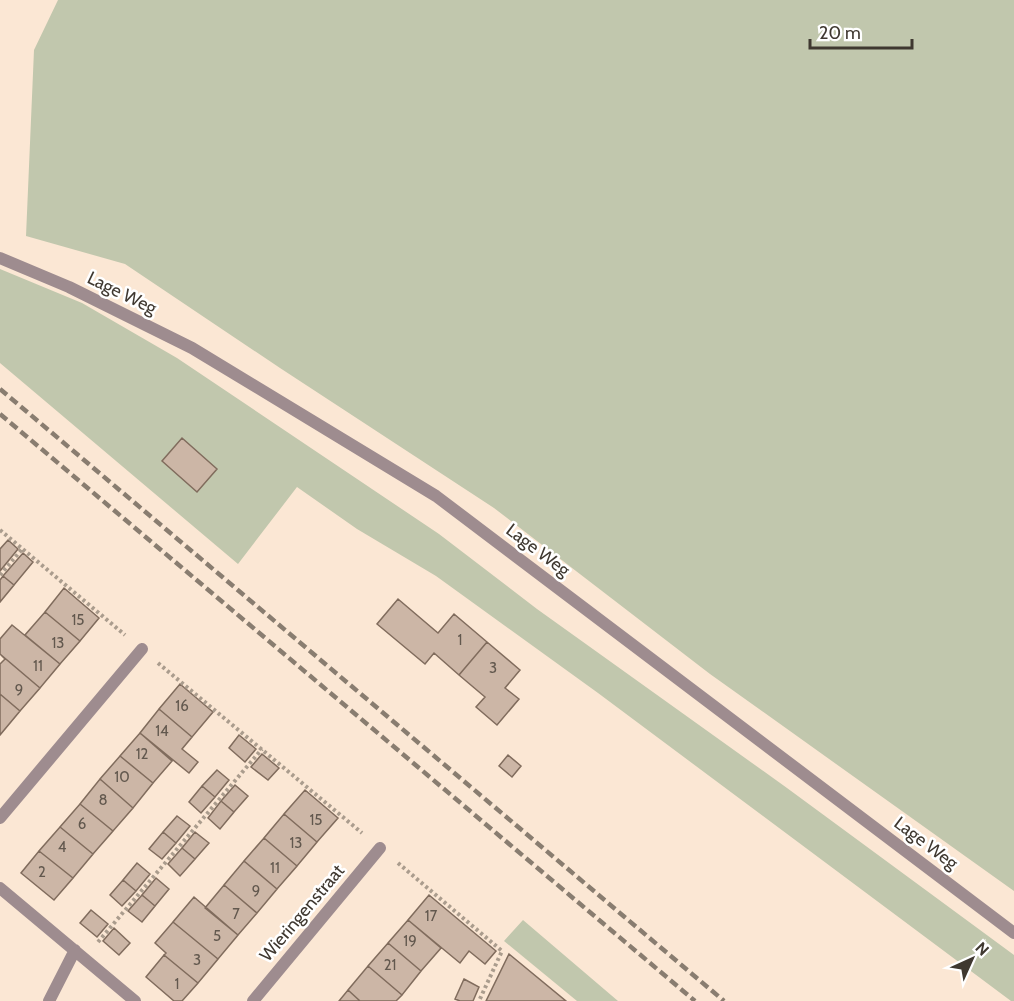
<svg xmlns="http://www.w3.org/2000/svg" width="1014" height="1001" font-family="Cabin,sans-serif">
	<rect width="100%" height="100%" fill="#fbe7d4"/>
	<path fill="#c1c7ad" d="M58,0h956v891l-304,-217 -216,-166 -214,-140 -155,-104 -99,-28 8,-186z
		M0,269l82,34 95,55 262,176 98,75 250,179 227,167v46h-3l-413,-308 -162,-117 -79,-47 -60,-42 -59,77 -238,-201z
		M523,920l95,81h-41l-73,-60z"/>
	<path fill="#ccb6a6" stroke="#806c5d" stroke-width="1.5" d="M182,438l35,31 -20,23 -35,-31z
		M8,540l10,9 -18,22v-22z
		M23,553l10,9 -19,23 -11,-9z
		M3,576l11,9 -14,17v-22z
		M64,588l35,30 -19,23 -35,-29z
		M398,599l40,34 16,-19 33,28 -28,33 -25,-22 -9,11 -48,-40z
		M45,612l35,29 -20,23 -35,-29z
		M12,625l48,39 -20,24 -40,-34v-15z
		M487,642l33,28 -15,18 14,11 -22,26 -21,-18 9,-10 -26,-22z
		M0,654l40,34 -20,23 -20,-17v-30l5,-5z
		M180,684l33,28 -21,25 -33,-28z
		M0,694l20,17 -20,24z
		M159,709l33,28 -10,12 16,13 -9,11 -49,-40z
		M140,733l32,28 -19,22 -33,-27z
		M239,735l17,14 -11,13 -16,-14z
		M262,754l17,14 -11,12 -17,-13z
		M508,755l13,11 -9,11 -13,-11z
		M120,756l33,27 -20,25 -33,-29z
		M217,770l12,10 -14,17 -13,-11z
		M100,779l33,29 -20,23 -33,-27z
		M235,785l13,11 -14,16 -13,-11z
		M202,786l13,11 -14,16 -12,-11z
		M305,790l33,28 -21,24 -33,-28z
		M221,801l13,11 -14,17 -12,-11z
		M80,804l33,27 -20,23 -33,-27z
		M284,814l33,28 -20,24 -33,-28z
		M177,816l13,10 -14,17 -13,-11z
		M60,827l33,27 -20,24 -34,-27z
		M163,832l13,11 -14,16 -13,-10z
		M195,832l14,11 -14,16 -13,-11z
		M264,838l33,28 -20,23 -33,-28z
		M182,848l13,11 -15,17 -12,-12z
		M39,851l34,27 -19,22 -33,-27z
		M244,861l33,28 -20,24 -33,-28z
		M137,863l13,11 -14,17 -13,-11z
		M156,878l13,11 -14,17 -13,-11z
		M123,880l13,11 -14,15 -12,-11z
		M224,885l33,28 -19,22 -33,-27z
		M142,895l13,11 -13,16 -14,-11z
		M429,895l67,56 -11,13 -16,-13 -9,12 -52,-43z
		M194,897l44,38 -20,24 -45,-37z
		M91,910l17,14 -11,13 -17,-14z
		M408,920l33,28 -20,23 -33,-28z
		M173,922l45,37 -20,24 -34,-28 2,-2 -11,-10z
		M114,928l16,15 -11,12 -16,-14z
		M388,943l33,28 -19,24 -34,-29z
		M509,954l57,47h-80z
		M164,955l34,28 -16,18h-8l-28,-24z
		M368,966l34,29 -6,6h-36l-12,-11z
		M464,979l15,8 -6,14h-13l-5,-2z
		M348,990l12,11h-21z"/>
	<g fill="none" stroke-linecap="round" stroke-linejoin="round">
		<path stroke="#aa9c8d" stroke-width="4" stroke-dasharray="3 3" stroke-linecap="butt" d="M0,530l125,105
			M0,575l23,-27
			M158,663l204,170
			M398,863l104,88 -23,50
			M98,942l164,-193"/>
		<path stroke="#9e8c8f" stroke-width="12" d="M0,258l69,29 123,61 244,148 578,437
			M0,818l142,-169
			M0,888l135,113
			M49,1001l26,-51
			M253,1001l127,-153"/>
		<path stroke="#897d70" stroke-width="4.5" stroke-dasharray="9 4.5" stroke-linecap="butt" d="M0,389l724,612
			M0,414l695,587"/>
	</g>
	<g text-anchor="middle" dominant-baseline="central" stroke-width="5" stroke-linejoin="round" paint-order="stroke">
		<g font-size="15" fill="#62584e">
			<text x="78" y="620">15</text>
			<text x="460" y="640">1</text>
			<text x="58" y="643">13</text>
			<text x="38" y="666">11</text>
			<text x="493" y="668">3</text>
			<text x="19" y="690">9</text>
			<text x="182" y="706">16</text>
			<text x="162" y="731">14</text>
			<text x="142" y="754">12</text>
			<text x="122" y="777">10</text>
			<text x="103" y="800">8</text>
			<text x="316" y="820">15</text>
			<text x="82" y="824">6</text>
			<text x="296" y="843">13</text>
			<text x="62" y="847">4</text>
			<text x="275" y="868">11</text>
			<text x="42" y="872">2</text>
			<text x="256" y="891">9</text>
			<text x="236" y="914">7</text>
			<text x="431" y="916">17</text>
			<text x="217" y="936">5</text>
			<text x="410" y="941">19</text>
			<text x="197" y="960">3</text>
			<text x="390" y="965">21</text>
			<text x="177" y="984">1</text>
		</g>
		<g font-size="18" fill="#3f3830" stroke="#fff">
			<text transform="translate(122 293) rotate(26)">Lage Weg</text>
			<text transform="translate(538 550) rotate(37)">Lage Weg</text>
			<text transform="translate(926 843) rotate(37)">Lage Weg</text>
			<text transform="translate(302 913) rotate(-50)">Wieringenstraat</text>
		</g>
	</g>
	<g transform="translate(972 959) rotate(45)" stroke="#ffffff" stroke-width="4.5" paint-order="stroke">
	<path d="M0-4.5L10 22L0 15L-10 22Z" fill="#3f3830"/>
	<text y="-9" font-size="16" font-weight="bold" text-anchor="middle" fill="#3f3830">N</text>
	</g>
	<path d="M810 39v9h102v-9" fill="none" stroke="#3f3830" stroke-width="3"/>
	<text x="819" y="39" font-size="18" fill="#3f3830" stroke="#ffffff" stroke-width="4.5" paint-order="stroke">20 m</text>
</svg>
